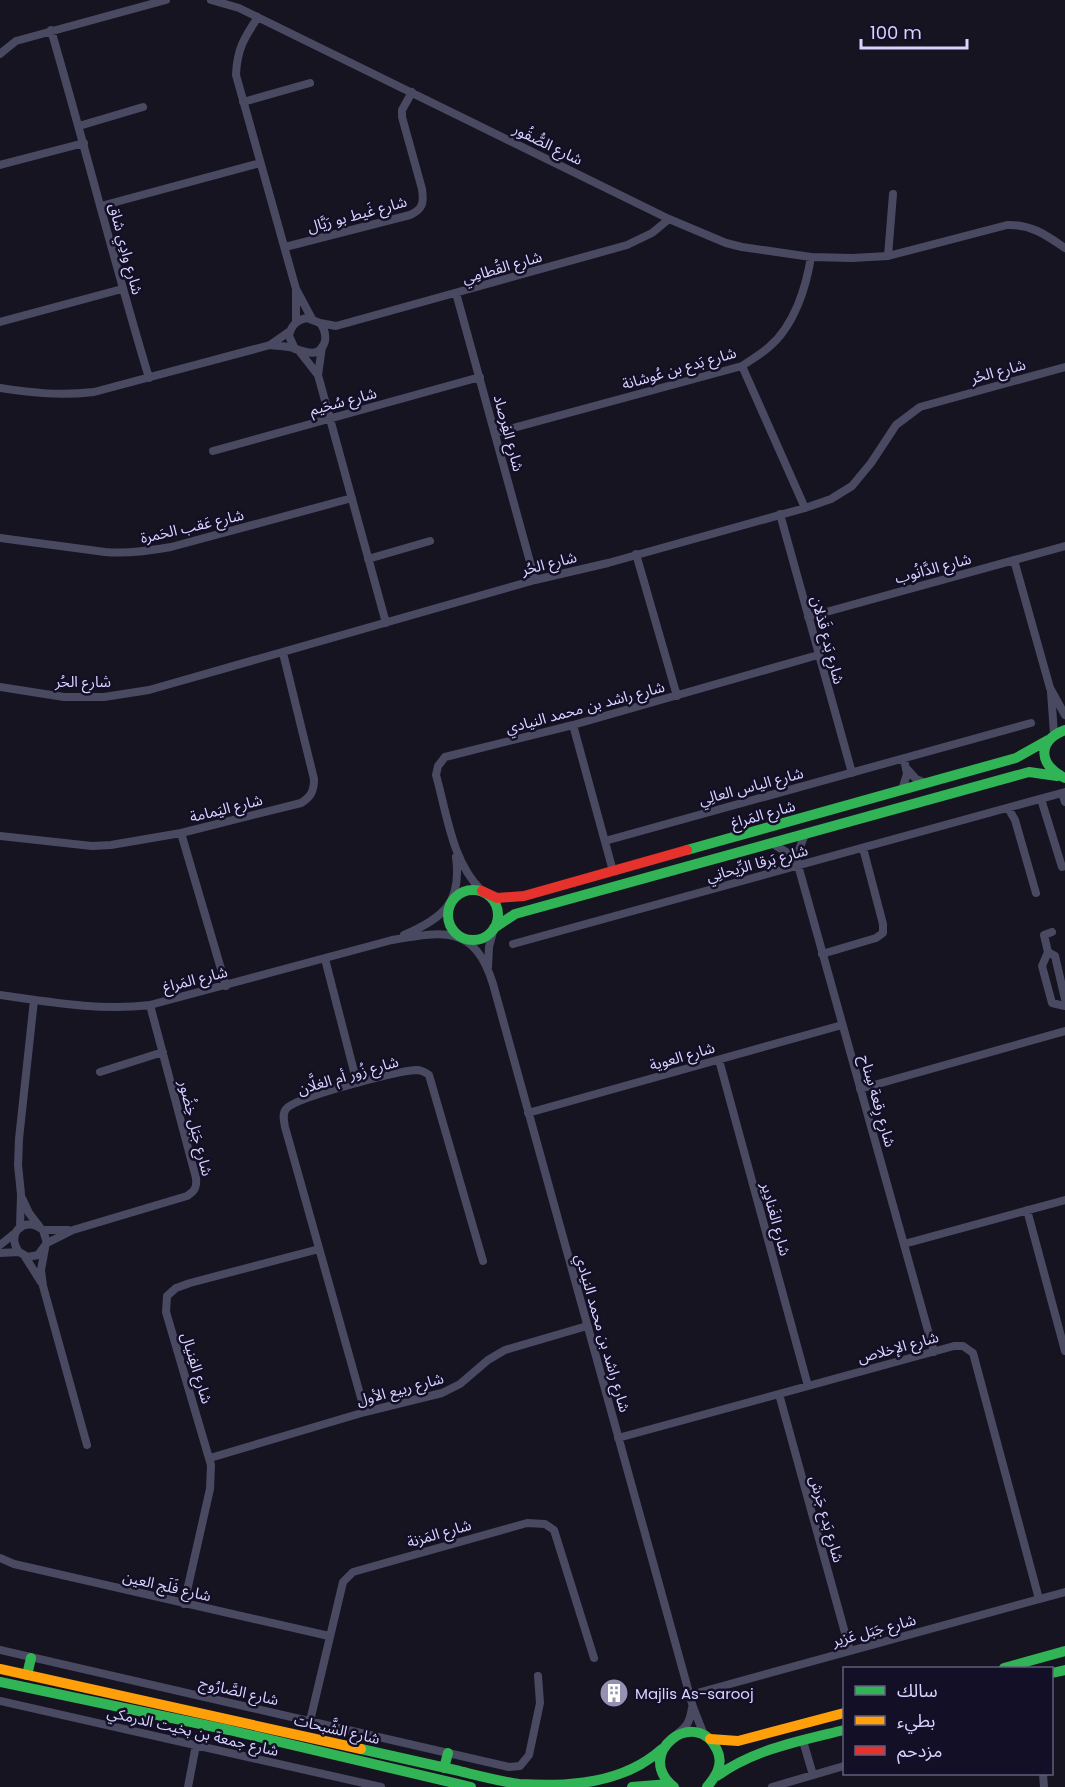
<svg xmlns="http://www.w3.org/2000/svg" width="1065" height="1787" font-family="Poppins,'Noto Sans Arabic',sans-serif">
	<rect width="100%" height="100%" fill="#161421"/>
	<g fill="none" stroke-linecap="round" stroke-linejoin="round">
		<path stroke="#4a4962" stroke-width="8" d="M211,0l28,8 430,211 57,24 16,4 69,10 41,1 36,-2 119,-31c24,-1 39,10 58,23
			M258,17c-14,21 -21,32 -22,58l60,214 16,30
			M51,30c34,116 63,232 98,348
			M0,54l16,-13 150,-41
			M243,102l67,-19
			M79,126l64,-19
			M0,165l84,-22
			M101,206l159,-43
			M285,247l125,-32c13,-6 14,-12 12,-26l-20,-72v-7l10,-18
			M888,256l5,-62
			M296,291v31
			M456,293l79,287
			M0,322l122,-33
			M320,323l16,3 291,-81 25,-12 17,-14
			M270,345c7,1 16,1 23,3 12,4 27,11 32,-7 1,-7 -1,-13 -5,-18l-13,-5c-10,2 -16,7 -18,18l6,13
			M300,352l18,23 68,248
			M742,366l63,142
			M318,375l4,-28
			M0,388c33,5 60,8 94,4l176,-47 20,-14
			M495,433l247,-67c9,-6 19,-12 27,-19 25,-21 37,-59 42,-90
			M213,451l267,-74
			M780,514l72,259
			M0,538l105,14c23,2 44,-1 66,-5l181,-49
			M636,554l41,142
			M368,559l62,-18
			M1014,560l36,128 15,27
			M808,617l257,-71
			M0,687l64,10h40l45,-7 386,-110 73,-17 197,-55 26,-9 21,-13 19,-23 25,-38 24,-18 145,-40
			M1051,692l3,42
			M573,725l40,146
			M907,769l9,10 9,4
			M902,790l5,-16 -3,-15
			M1062,793l3,9
			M1041,799l21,68
			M1008,808l7,12 21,73
			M181,833l45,153
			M805,834l-9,24 138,494
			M0,836l92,10 19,-1 70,-12 120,-30c10,-6 13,-12 13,-24l-31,-126
			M605,841l426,-118
			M773,844l23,14
			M482,891c-30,-29 -35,-77 -46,-116l2,-9 7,-9 128,-32 245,-70
			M1052,932l-8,3 4,17 7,4 10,43
			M404,935c40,-17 58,-33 52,-78
			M513,944l552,-152
			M1048,952l-6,14 10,37 13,3
			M822,954l54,-16 7,-5v-9l-20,-76
			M325,959l32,124
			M488,967l1,-20 5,-19
			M0,995c50,7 100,16 150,10l242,-65c52,-9 83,-15 101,44l200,723 11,28
			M719,1060l89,326
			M100,1072l63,-20
			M860,1089l205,-58
			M528,1113l314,-88
			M22,1198l7,15 10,13
			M1027,1210l38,141
			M20,1228l1,-34 -3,-29 1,-26 15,-139
			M43,1230h25
			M47,1243l26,-13 114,-34c8,-5 10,-9 9,-18l-46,-173
			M904,1244l161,-44
			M0,1245l15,-12
			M45,1248l-4,22 2,16 44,159
			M0,1253l19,-1 9,5 10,-2 9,-12 -4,-13c-18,-15 -38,3 -24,22
			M24,1255l17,27
			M779,1394l71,257
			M365,1412l-80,-285c-1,-6 -3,-13 1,-18 9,-12 112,-38 130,-39 6,0 9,2 13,5l54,186
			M618,1438l336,-92h9l10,7 66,246
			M210,1458l155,-46 77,-19 18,-9 28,-24 17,-10 82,-24
			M0,1558l14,6 315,72
			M184,1604l26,-115 1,-24 -45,-153 1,-16 9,-8 14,-5 129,-34
			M0,1650l509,117 11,-1 9,-11 11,-52 -2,-27
			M690,1695l375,-103
			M0,1701l381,86
			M310,1721l33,-139 10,-10 174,-49 18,1 9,6 40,128
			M678,1733c10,-7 12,-13 14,-25
			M803,1741l10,34
			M1043,1774l1,13
			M188,1787l8,-42
			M772,1787l72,-21"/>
		<path stroke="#30b455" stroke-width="10" d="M1065,730c-29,11 -26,36 0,48
			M687,850l329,-92 32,-18
			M448 915a25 25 0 1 1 50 0a25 25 0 1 1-50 0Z
			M494,928l21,-14 514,-142 28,4
			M1004,1668l61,-17
			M1052,1673l13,-3
			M27,1675l4,-17
			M0,1682l229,48 242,57
			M361,1749c31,7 63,14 94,21 21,5 43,11 64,14 50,3 104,0 143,-35
			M444,1768l4,-15
			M717,1776c38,-27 82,-35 127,-46
			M632,1787l37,-3
			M674,1787c-42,-33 22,-82 43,-37 7,14 -1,26 -10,37"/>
		<path stroke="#ff9f0a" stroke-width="10" d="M0,1669l361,80
			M710,1739l28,2 106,-28"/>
		<path stroke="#e5322d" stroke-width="10" d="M482,891l15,7 27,-2 163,-46"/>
	</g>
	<defs>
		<g id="building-disc" transform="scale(1.5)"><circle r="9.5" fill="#9591b1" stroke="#130f26"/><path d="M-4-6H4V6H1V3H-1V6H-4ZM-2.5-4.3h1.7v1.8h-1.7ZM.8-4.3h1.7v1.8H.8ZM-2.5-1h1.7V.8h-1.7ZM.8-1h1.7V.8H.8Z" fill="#fff"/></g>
	</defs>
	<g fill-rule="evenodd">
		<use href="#building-disc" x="614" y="1693"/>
	</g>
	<g text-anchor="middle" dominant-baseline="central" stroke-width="5" stroke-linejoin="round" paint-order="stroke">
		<g font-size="15" fill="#d9d4ff" stroke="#130f26">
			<text transform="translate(548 144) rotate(26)">شارع الصُّقُور</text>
			<text transform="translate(357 214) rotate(-15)">شارع غَيط بو رَيَّال</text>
			<text transform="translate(126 249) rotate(75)">شارع وادِي شاق</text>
			<text transform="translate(502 267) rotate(-16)">شارع القُطامِي</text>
			<text transform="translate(679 368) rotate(-16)">شارع بَدع بن عُوشانة</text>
			<text transform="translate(998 371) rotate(-15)">شارع الحُر</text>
			<text transform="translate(343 401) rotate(-15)">شارع سُحَيم</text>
			<text transform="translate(509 433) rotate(75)">شارع الفِرصاد</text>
			<text transform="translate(192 526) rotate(-13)">شارع عَقب الحَمرة</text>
			<text transform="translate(549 563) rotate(-14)">شارع الحُر</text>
			<text transform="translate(933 568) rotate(-15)">شارع الدَّانُوب</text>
			<text transform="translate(828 640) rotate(75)">شارع بَدع قَذلان</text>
			<text x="83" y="681">شارع الحُر</text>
			<text transform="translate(585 707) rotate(-15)">شارع راشد بن محمد النيادي</text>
			<text transform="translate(751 786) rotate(-15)">شارع الياس العالِي</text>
			<text transform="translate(226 808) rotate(-14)">شارع اليَمامة</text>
			<text transform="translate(763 814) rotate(-16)">شارع المَراغ</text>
			<text transform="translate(757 863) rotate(-15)">شارع بَرقا الرِّيحانِي</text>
			<text transform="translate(195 979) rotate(-14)">شارع المَراغ</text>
			<text transform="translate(682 1056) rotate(-16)">شارع العوية</text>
			<text transform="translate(348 1075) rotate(-16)">شارع زُور أم الغلَّان</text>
			<text transform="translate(878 1101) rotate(74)">شارع رِقعة سِناح</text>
			<text transform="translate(196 1128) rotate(76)">شارع جَبَل خِضُور</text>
			<text transform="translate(776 1219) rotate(75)">شارع الغَنادِير</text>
			<text transform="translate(603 1333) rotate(74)">شارع راشد بن محمد النيادي</text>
			<text transform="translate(898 1347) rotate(-15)">شارع الإخلاص</text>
			<text transform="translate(197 1368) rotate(73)">شارع الفِنيال</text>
			<text transform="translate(400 1389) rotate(-15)">شارع ربيع الأول</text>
			<text transform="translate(827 1519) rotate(74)">شارع بَدع جَرش</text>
			<text transform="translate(439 1533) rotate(-16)">شارع المَزنة</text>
			<text transform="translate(167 1586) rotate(13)">شارع فَلَج العين</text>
			<text transform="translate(874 1630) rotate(-15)">شارع جَبَل عَزير</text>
			<text transform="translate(239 1691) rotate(13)">شارع الصَّارُوج</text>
			<text transform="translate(337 1729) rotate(13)">شارع الشَّبحات</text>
			<text transform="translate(193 1731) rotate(13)">شارع جمعة بن بخيت الدرمكي</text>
		</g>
		<g font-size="15" fill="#d9d4ff" stroke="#130f26" text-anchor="start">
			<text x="635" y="1693">Majlis As-sarooj</text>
		</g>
	</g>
	<rect x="843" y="1667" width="210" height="108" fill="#130f26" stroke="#625e7d" stroke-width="1.5"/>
	<rect x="855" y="1686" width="30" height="9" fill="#30b455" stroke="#625e7d" stroke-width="1.5"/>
	<text x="897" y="1697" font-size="18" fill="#d9d4ff">سالك</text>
	<rect x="855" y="1716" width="30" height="9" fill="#ff9f0a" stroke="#625e7d" stroke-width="1.5"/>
	<text x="897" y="1727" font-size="18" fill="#d9d4ff">بطيء</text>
	<rect x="855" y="1746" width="30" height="9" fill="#e5322d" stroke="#625e7d" stroke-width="1.5"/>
	<text x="897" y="1757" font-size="18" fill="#d9d4ff">مزدحم</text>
	<path d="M861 39v9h106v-9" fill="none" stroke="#d9d4ff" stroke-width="3"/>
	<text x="870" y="39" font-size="18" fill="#d9d4ff" stroke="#130f26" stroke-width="4.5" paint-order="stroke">100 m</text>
</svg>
